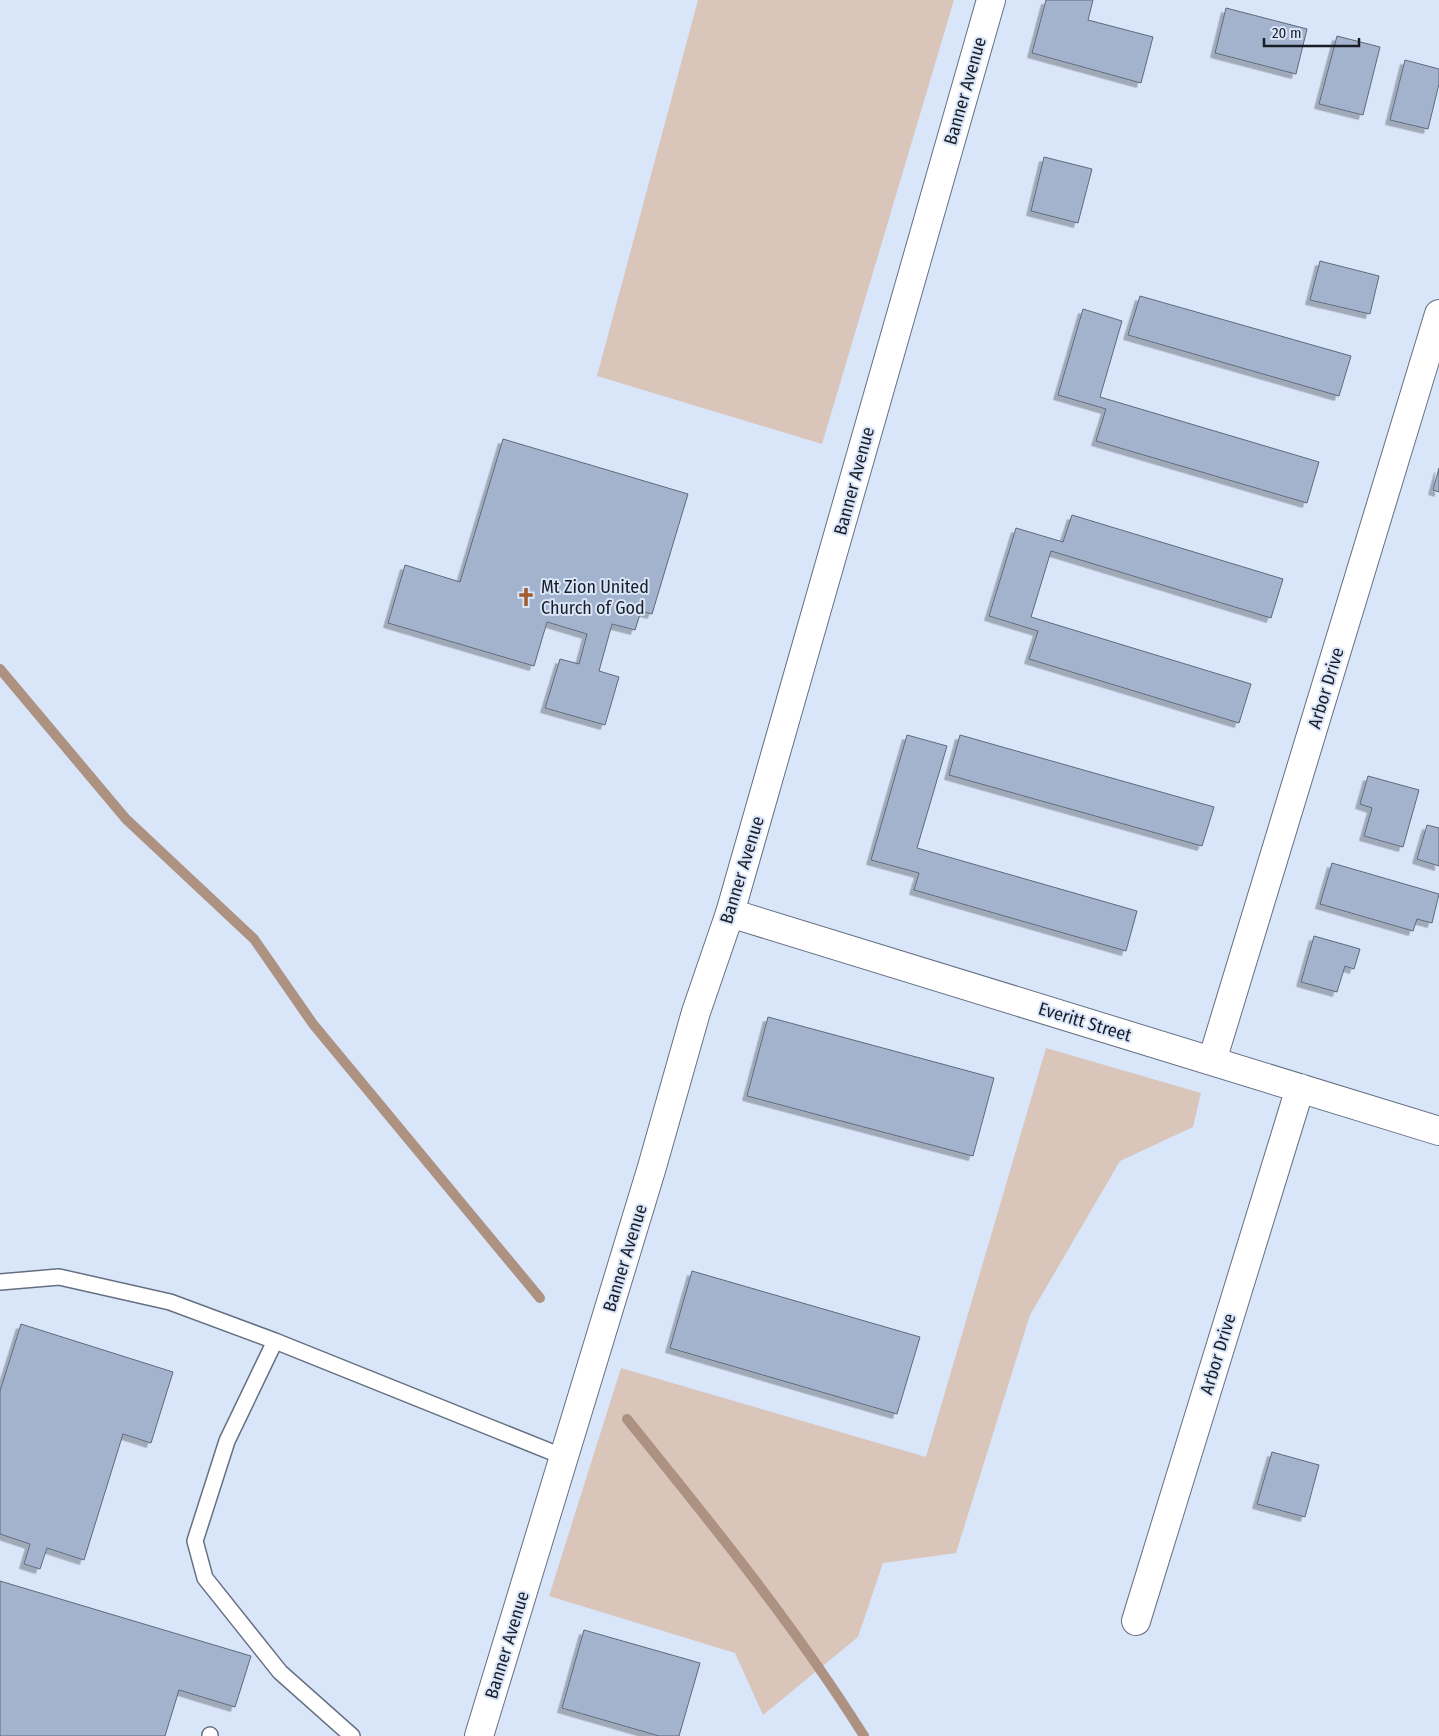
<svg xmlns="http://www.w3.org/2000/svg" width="1439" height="1736" font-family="'Fira Sans Condensed',sans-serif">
	<defs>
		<filter id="shadow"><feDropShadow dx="-4.5" dy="4.5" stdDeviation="0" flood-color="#0004"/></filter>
	</defs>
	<rect width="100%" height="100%" fill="#d9e6fa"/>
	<path fill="#d9c5ba" d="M698,0h256l-132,444 -225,-68z
		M1046,1048l155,45 -8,34 -73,34 -90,154 -74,238 -73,10 -25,74 -95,78 -28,-62 -186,-57 72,-228 305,89z"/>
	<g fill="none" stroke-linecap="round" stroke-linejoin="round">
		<path stroke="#ad9181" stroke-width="10" d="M0,669l126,150 128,120 59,85 227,274
			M627,1419c84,104 166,204 237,317"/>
	</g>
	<path fill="#a4b3cd" stroke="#5e697a" filter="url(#shadow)" d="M1046,0h47l-5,20 65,17 -12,46 -109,-30z
		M1226,8l81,21 -11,45 -81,-21z
		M1337,36l43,11 -17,68 -44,-11z
		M1405,60l34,9v15l-11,45 -38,-9z
		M1044,157l48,12 -14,54 -47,-12z
		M1320,261l59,15 -9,38 -60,-14z
		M1140,296l211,60 -12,40 -211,-61z
		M1083,309l39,12 -22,76 219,65 -12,41 -211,-62 10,-32 -48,-14z
		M503,439l185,55 -36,120 -11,-3 -6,19 -23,-6 -13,47 20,6 -14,48 -60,-17 15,-49 19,5 8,-30 -40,-12 -13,44 -146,-43 17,-58 55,17z
		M1439,468v24l-6,-2z
		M1072,515l211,64 -12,39 -220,-67 -20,66 220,67 -12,39 -210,-64 9,-28 -49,-15 27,-88 47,14z
		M907,735l40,11 -30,102 220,63 -11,40 -212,-61 5,-17 -48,-13z
		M960,735l254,72 -12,39 -253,-71z
		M1368,776l51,14 -16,57 -39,-11 8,-28 -12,-4z
		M1427,825l12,3v38l-22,-7z
		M1332,863l107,31 -7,29 -15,-4 -4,12 -93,-27z
		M1314,936l46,13 -6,20 -9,-3 -8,26 -36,-10z
		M768,1017l226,61 -21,78 -226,-60z
		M692,1271l228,66 -23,77 -227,-66z
		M21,1324l152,48 -22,71 -28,-9 -39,126 -37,-12 -7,21 -16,-5 6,-20 -30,-10v-143z
		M1272,1452l47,13 -14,52 -48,-13z
		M0,1581l251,75 -16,51 -56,-17 -14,46h-165z
		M584,1630l116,33 -21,73h-20l-97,-28z"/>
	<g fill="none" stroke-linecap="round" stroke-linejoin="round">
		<g stroke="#657082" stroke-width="18">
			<path id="lane" d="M0,1282l59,-5 111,25 105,39 289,116
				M275,1341l-48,100 -32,100 10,37 75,94 72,64
				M210,1736v-1"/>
		</g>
		<g stroke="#657082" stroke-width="30">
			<path id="street" d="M730,913l709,218
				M1212,1061l227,-747
				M1136,1621l164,-533"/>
		</g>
		<g stroke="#657082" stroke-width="30">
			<path id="secondary" d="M479,1736l173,-569 44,-155 34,-99 261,-913"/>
		</g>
		<use href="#lane" stroke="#fff" stroke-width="15"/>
		<use href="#street" stroke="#fff" stroke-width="28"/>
		<use href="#secondary" stroke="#fff" stroke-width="28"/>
	</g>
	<defs>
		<g id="church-bare" transform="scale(1.5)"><path d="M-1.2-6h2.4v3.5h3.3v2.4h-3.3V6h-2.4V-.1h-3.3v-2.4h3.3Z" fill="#a15c2f" stroke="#d9e6fa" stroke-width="2.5" paint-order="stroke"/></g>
	</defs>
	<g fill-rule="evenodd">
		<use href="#church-bare" x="526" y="597"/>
	</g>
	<g text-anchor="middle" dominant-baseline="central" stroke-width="4" stroke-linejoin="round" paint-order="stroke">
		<g font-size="18" fill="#191d24" stroke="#d9e6fa">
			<text transform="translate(965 91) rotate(-74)">Banner Avenue</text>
			<text transform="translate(854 481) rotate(-75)">Banner Avenue</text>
			<text transform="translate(1326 688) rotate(-73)">Arbor Drive</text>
			<text transform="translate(742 870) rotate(-73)">Banner Avenue</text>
			<text transform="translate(1085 1022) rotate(17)">Everitt Street</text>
			<text transform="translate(625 1258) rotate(-73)">Banner Avenue</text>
			<text transform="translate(1218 1354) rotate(-73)">Arbor Drive</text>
			<text transform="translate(507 1645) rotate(-73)">Banner Avenue</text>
		</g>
		<g font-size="18" fill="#191d24" stroke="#d9e6fa" text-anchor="start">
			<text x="541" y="587">Mt Zion United<tspan x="541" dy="21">Church of God</tspan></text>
		</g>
	</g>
	<path d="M1264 38v8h95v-8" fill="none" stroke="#191d24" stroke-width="2.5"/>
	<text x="1272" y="38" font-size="15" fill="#191d24" stroke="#d9e6fa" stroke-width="4" paint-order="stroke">20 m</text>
</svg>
